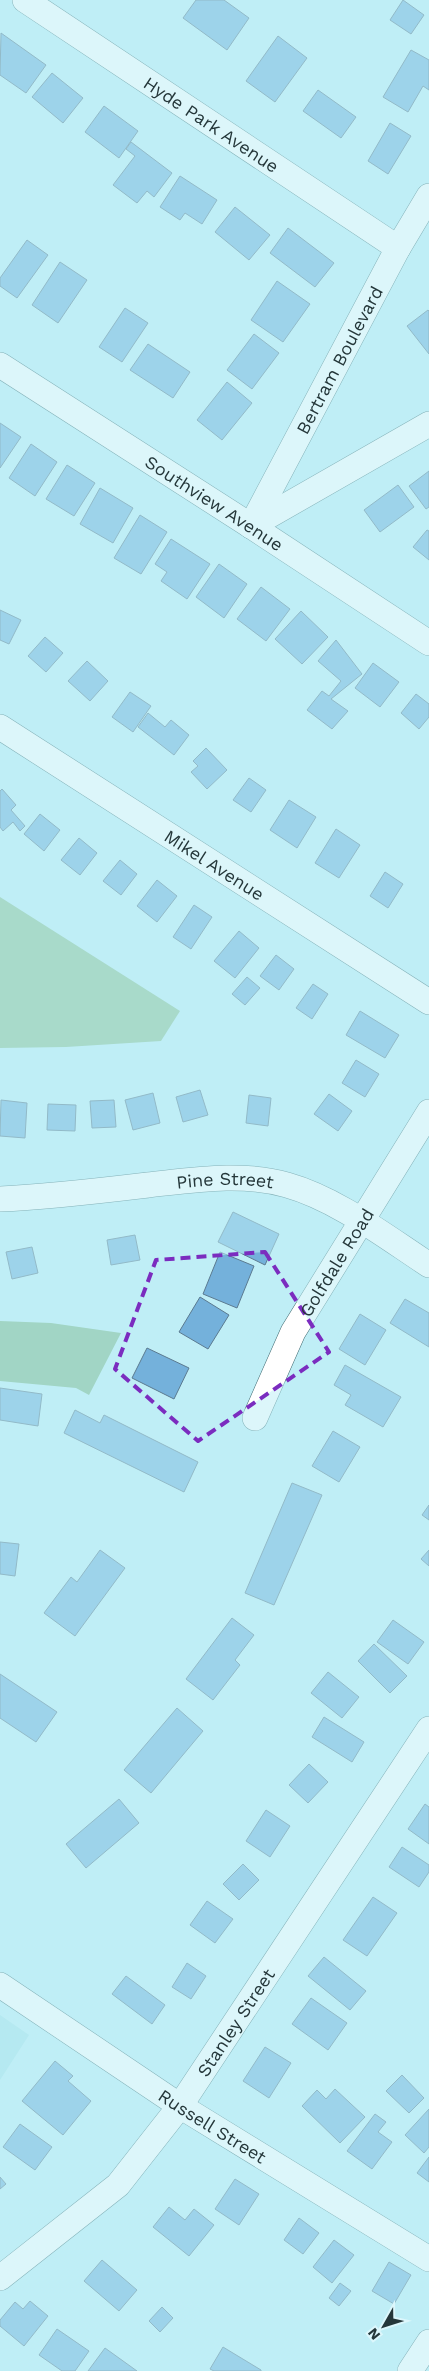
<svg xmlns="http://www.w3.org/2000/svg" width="429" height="2371" font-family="'Work Sans',sans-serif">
	<rect width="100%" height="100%" fill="#bfeef6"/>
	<path fill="#a9e2ea" d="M0,2015l29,20 -29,45z"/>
	<path fill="#8cc096" d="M0,897l180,114 -19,30 -95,6 -66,1z"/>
	<path fill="#7db689" d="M0,1321l51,2 70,10 -32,62 -13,-7 -76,-7z"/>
	<path fill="#74b1db" stroke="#5b7a90" d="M196,0h28l25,18 -22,32 -44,-32z
		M403,0l21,15 -13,19 -21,-14z
		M1,33l45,32 -20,28 -26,-18z
		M278,36l29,22 -32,44 -29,-21z
		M411,50l18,10v30l-6,-4 -15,26 -25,-15z
		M52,73l31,25 -20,25 -31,-26z
		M318,90l38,27 -15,21 -38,-27z
		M104,106l34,25 -19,27 -34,-26z
		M390,123l21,13 -23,38 -20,-13z
		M131,142l41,31 -18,24 -7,-6 -10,12 -24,-18 22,-29 -9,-7z
		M180,176l37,24 -15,24 -17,-11 -5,7 -20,-13z
		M235,207l35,28 -21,25 -34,-28z
		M288,228l46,35 -19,24 -45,-34z
		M27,240l21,15 -31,43 -17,-12v-8z
		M60,262l27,18 -29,43 -26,-18z
		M277,281l33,23 -27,38 -32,-22z
		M125,308l23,15 -26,39 -23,-15z
		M428,310l1,1v43l-22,-28z
		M254,334l25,19 -27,36 -25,-19z
		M148,344l42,28 -17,26 -43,-28z
		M227,382l25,21 -30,37 -25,-20z
		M0,423l21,14 -21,31z
		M31,444l26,18 -22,34 -26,-18z
		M67,465l28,18 -21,33 -28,-17z
		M429,471v36l-3,2 -17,-23z
		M398,485l16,22 -34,25 -16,-22z
		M100,488l33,20 -20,35 -33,-19z
		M140,515l27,17 -26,42 -27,-16z
		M427,530l2,1v29l-16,-13z
		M171,539l39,25 -23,35 -26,-18 6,-9 -12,-8z
		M219,564l28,20 -23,34 -28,-21z
		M261,587l29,22 -24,32 -29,-22z
		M0,610l21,10 -12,24 -9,-4z
		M301,611l27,26 -26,27 -27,-25z
		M45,637l18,16 -17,19 -18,-16z
		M336,640l26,34 -31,25 17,12 -16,18 -25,-19 15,-19 7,5 12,-15 -23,-20z
		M87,661l21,20 -18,20 -22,-20z
		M373,663l26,19 -19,25 -25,-19z
		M130,692l21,14 -18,26 -21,-15z
		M416,694l13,10v13l-10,12 -18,-16z
		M148,713l17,14 6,-7 18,15 -15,20 -36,-28z
		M206,748l21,22 -20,19 -16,-17 7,-6 -5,-5z
		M249,778l17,12 -15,22 -18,-12z
		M2,789l14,16 -5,5 14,16 -5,5 -7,-9 -10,9 -3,-4v-36z
		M289,800l27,17 -19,31 -27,-18z
		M40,814l20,16 -16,21 -20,-17z
		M336,829l24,16 -21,33 -24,-15z
		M79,838l18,15 -17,22 -19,-15z
		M120,860l17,14 -16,21 -18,-14z
		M385,872l18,12 -15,24 -18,-12z
		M157,880l20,16 -20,26 -20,-16z
		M194,905l18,12 -21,32 -18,-12z
		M239,931l20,17 -24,30 -21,-17z
		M276,955l18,14 -15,21 -19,-14z
		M247,977l13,11 -15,17 -13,-11z
		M313,984l15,10 -16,25 -16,-11z
		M360,1011l39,24 -14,23 -39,-23z
		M356,1060l23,14 -14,23 -23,-14z
		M200,1090l8,25 -25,7 -7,-25z
		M153,1093l7,30 -27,7 -8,-30z
		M329,1094l23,17 -14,20 -24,-17z
		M249,1095l22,3 -3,28 -22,-3z
		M1,1100l26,3 -2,35 -25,-2z
		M114,1100l2,27 -24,1 -2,-27z
		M48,1104l28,1 -1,26 -28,-1z
		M233,1212l46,22 -14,31 -47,-23z
		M135,1235l5,25 -29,5 -4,-25z
		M32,1247l6,26 -26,6 -6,-27z
		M220,1252l34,14 -17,42 -34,-14z
		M200,1297l29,18 -21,34 -29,-17z
		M405,1299l24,14v34l-39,-24z
		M360,1314l26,16 -21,35 -26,-16z
		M147,1348l42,20 -15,31 -42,-21z
		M345,1365l56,32 -18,30 -38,-22 6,-10 -17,-10z
		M0,1388l42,6 -4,32 -38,-6z
		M75,1410l25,13 4,-8 94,47 -14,30 -120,-59z
		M333,1431l27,16 -21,35 -27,-16z
		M292,1483l30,12 -48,110 -29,-12z
		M429,1505v15l-7,-5z
		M0,1542l19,2 -4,32 -15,-2z
		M100,1550l25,18 -50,68 -31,-23 27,-36 6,5z
		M429,1550v16l-8,-7z
		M232,1618l22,17 -19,25 5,5 -27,35 -27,-21z
		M393,1620l31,22 -16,22 -31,-22z
		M374,1644l33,32 -17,17 -32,-32z
		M328,1672l31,25 -17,21 -31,-25z
		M0,1674l57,38 -21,30 -36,-24z
		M177,1708l26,23 -52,62 -27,-23z
		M324,1717l40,25 -12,20 -40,-25z
		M309,1764l19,18 -20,21 -19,-18z
		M119,1799l20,24 -53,45 -20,-24z
		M425,1804l4,3v37l-21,-15z
		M266,1810l24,16 -20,31 -24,-16z
		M402,1847l27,18v7l-10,15 -30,-20z
		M243,1864l16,16 -20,20 -16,-16z
		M373,1897l24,16 -30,43 -24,-16z
		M207,1901l26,18 -18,24 -25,-18z
		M324,1957l42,34 -16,19 -42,-34z
		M187,1963l19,13 -15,23 -19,-12z
		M126,1976l39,29 -13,19 -40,-30z
		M311,1998l36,25 -19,27 -36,-26z
		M265,2047l26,16 -22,35 -26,-17z
		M55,2061l18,15 -5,5 23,20 -28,34 -41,-34z
		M402,2075l22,23 -15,15 -23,-22z
		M335,2089l30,28 -25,26 -38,-37 15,-16 9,9z
		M429,2109v38l-5,6 -19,-18z
		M375,2114l11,8 -8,10 14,10 -20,27 -25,-18z
		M20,2124l32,23 -17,23 -32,-23z
		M429,2157v25l-12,-9z
		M0,2177l6,7 -6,5z
		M235,2179l24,15 -20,31 -24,-16z
		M169,2207l16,13 9,-11 20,16 -25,31 -36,-29z
		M299,2218l20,15 -16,21 -19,-14z
		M334,2240l20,15 -22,28 -19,-16z
		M102,2260l35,30 -18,21 -35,-30z
		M389,2262l22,13 -17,29 -22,-13z
		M340,2283l11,8 -12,15 -10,-8z
		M30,2301l18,15 -24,30 -24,-20v-6l15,-18 8,7z
		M162,2307l11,11 -13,14 -11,-11z
		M57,2329l32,22 -14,20h-13l-23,-16z
		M223,2347l38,23v1h-47l-4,-2z
		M105,2348l32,23h-49z"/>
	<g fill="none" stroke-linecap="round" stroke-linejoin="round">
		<g stroke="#3f6a71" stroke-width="26">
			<g id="minor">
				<path id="s1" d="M25,0l373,248"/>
				<path id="s2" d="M0,365l251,161 178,117"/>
				<path id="s3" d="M251,526l147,-278 31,-52"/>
				<path d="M251,526l178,-102"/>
				<path id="s4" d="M0,727l429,275"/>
				<path id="s5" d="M0,1199c49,-2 98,-8 148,-14 46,-5 94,-13 139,0 50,14 99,52 142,80"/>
				<path id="s6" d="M255,1418l38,-86 136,-220"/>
				<path id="s7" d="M0,1985l180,121 249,153"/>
				<path id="s8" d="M0,2278l118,-93 62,-79 249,-377"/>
				<path d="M410,2371l19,-29"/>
			</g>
		</g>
		<use href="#minor" stroke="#fff" stroke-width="25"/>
	</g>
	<path d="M0 0H429V2371H0ZM265,1252l64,100 -131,89 -83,-72 41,-109z" fill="#bfeef6" fill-opacity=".55" fill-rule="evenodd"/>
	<path fill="none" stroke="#7b2cbf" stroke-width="4" stroke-dasharray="10 6" stroke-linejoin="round" d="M265,1252l64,100 -131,89 -83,-72 41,-109z"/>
	<g text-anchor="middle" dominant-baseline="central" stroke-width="4" stroke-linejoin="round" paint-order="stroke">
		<g font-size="18" fill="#25373a" stroke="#dcf7fc">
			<text stroke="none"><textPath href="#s1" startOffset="224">Hyde Park Avenue</textPath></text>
			<text stroke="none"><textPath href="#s3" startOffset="188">Bertram Boulevard</textPath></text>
			<text stroke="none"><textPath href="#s2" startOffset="255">Southview Avenue</textPath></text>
			<text stroke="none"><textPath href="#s4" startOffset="255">Mikel Avenue</textPath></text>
			<text stroke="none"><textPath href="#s5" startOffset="226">Pine Street</textPath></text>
			<text stroke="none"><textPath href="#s6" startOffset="176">Golfdale Road</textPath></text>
			<text stroke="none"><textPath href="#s8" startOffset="351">Stanley Street</textPath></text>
			<text stroke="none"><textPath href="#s7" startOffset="255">Russell Street</textPath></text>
		</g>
	</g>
	<g transform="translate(384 2326) rotate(231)" stroke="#dcf7fc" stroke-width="4" paint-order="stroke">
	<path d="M0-4L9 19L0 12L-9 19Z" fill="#25373a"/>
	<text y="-8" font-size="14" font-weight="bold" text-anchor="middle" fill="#25373a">N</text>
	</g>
</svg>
